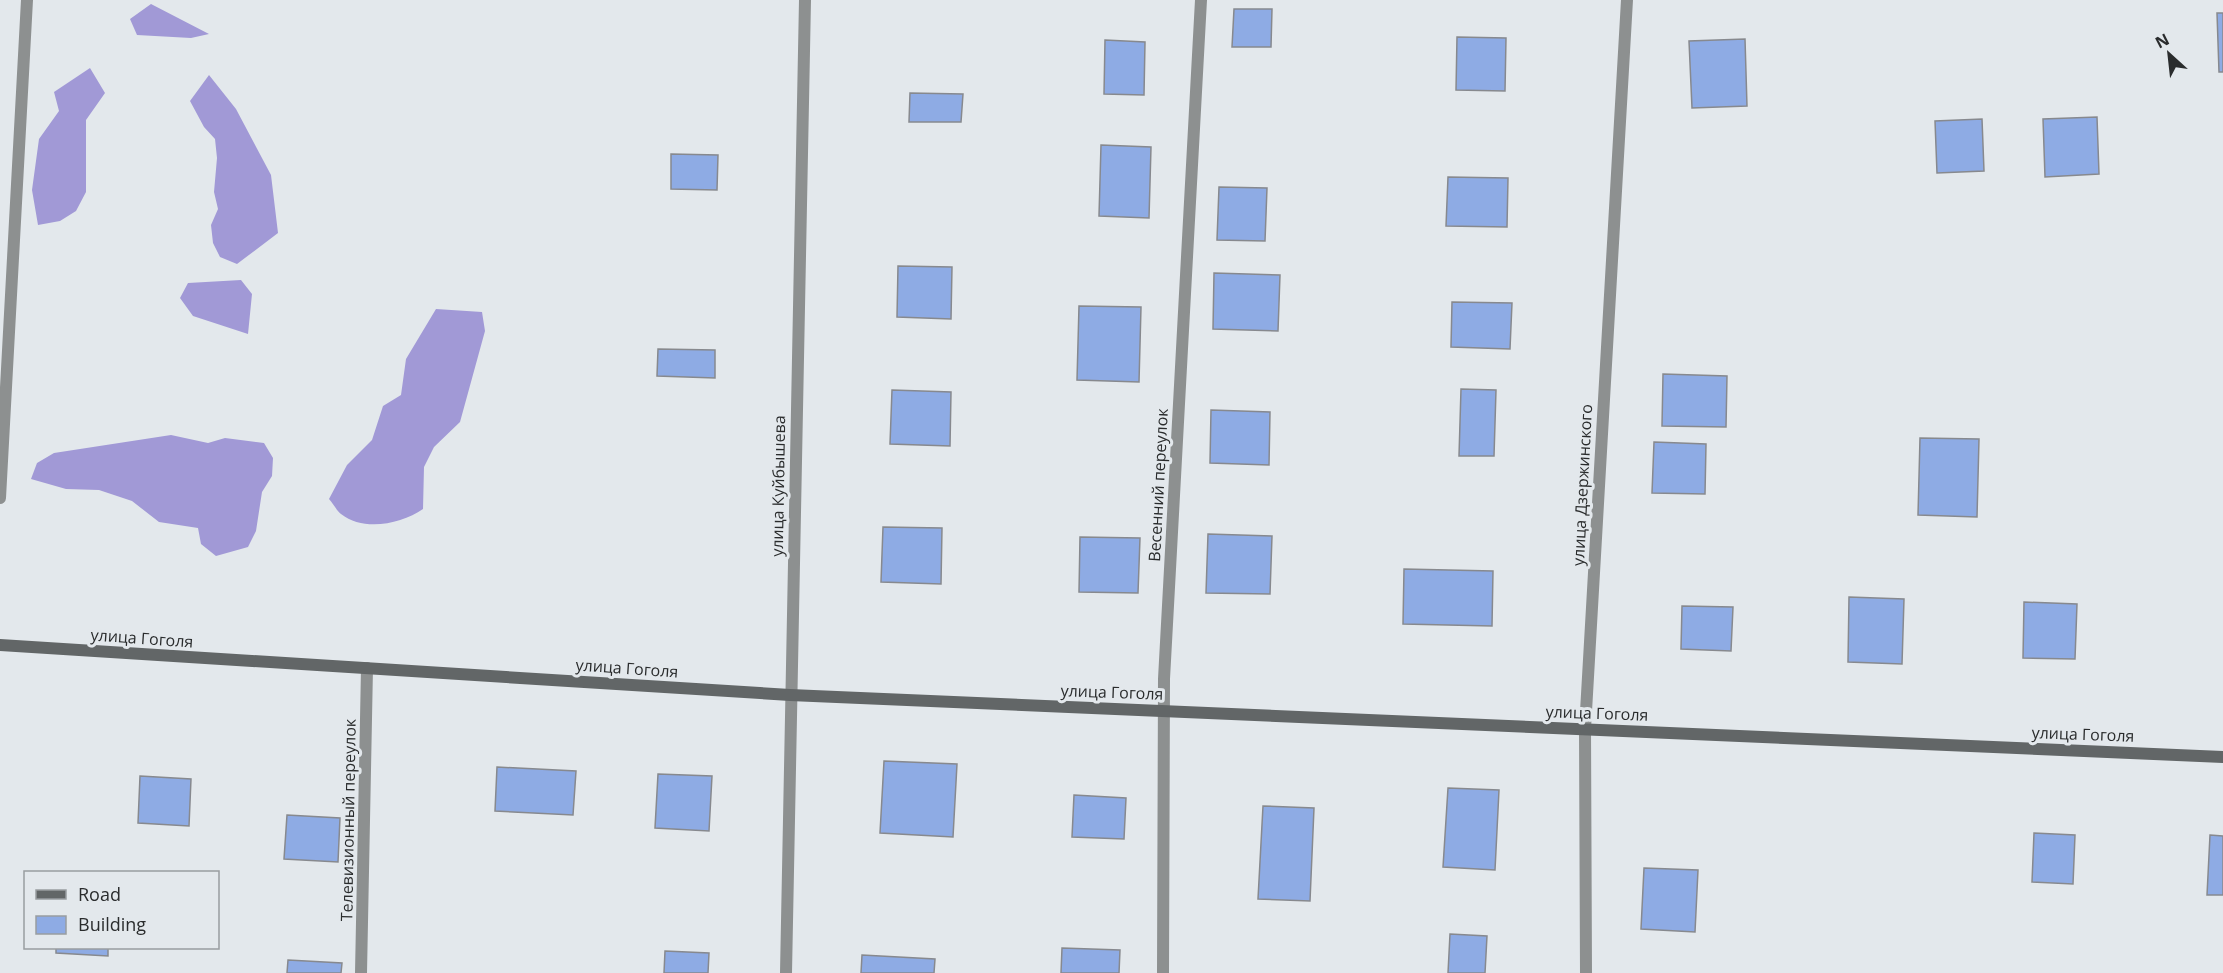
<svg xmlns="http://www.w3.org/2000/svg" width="2223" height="973" font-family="'Open Sans',sans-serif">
	<rect width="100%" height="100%" fill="#e3e8ec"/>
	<path fill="#a199d6" d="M151,4l58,30 -18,4 -54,-3 -7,-16z
		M90,68l15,25 -19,27v72l-10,19 -16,10 -22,4 -6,-35 7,-51 20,-28 -5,-19z
		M209,75l27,34 35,66 7,58 -41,31 -17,-7 -7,-14 -2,-18 7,-16 -4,-17 3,-34 -2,-19 -11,-12 -14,-26z
		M241,280l11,14 -4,40 -55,-18 -13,-18 8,-15z
		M436,309l46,3 3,19 -25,91 -26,25 -10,20 -1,42c-22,15 -59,23 -82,5 -5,-4 -8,-11 -12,-15l18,-34 25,-25 11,-34 18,-11 5,-36z
		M171,435l37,8 17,-5 39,5 9,15 -1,18 -10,16 -6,39 -8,16 -32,9 -15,-12 -3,-16 -39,-6 -27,-21 -33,-11 -33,-1 -35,-10 6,-16 17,-10z"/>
	<path fill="#8eabe4" stroke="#87898e" stroke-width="1.5" d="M1234,9h38l-1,38h-39z
		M2217,13h6v59h-4z
		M1457,37l49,1 -1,53 -49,-1z
		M1745,39l2,67 -55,2 -3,-67z
		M1105,40l40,2 -1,53 -40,-1z
		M910,93l53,1 -2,28h-52z
		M2097,117l2,57 -54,3 -2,-58z
		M1982,119l2,52 -47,2 -2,-52z
		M1101,145l50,2 -2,71 -50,-2z
		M671,154l47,1 -1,35 -46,-1z
		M1448,177l60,1 -1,49 -61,-1z
		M1219,187l48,1 -2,53 -48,-1z
		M898,266l54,1 -1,52 -54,-2z
		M1214,273l66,2 -2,56 -65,-2z
		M1452,302l60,1 -2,46 -59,-2z
		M1079,306l62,1 -2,75 -62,-2z
		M658,349l57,1v28l-58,-2z
		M1663,374l64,2 -1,51 -64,-1z
		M1461,389l35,1 -2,66h-35z
		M892,390l59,2 -1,54 -60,-2z
		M1211,410l59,2 -1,53 -59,-2z
		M1920,438l59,1 -2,78 -59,-2z
		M1654,442l52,2 -1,50 -53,-1z
		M883,527l59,1 -1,56 -60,-2z
		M1208,534l64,2 -2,58 -64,-1z
		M1080,537l60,1 -2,55 -59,-1z
		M1404,569l89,2 -1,55 -89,-2z
		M1849,597l55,2 -2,65 -54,-2z
		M2024,602l53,2 -2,55 -52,-1z
		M1682,606l51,1 -2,44 -50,-2z
		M884,761l73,3 -4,73 -73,-4z
		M497,767l79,4 -3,44 -78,-4z
		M658,774l54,2 -3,55 -54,-3z
		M140,776l51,3 -2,47 -51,-3z
		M1448,788l51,2 -4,80 -52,-3z
		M1074,795l52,3 -2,41 -52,-2z
		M1263,806l51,2 -4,93 -52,-2z
		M287,815l53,3 -2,44 -54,-3z
		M2034,833l41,2 -2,49 -41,-2z
		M2210,835l13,1v59h-16z
		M1644,868l54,2 -3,62 -54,-3z
		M1450,934l37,2 -2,37h-37z
		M56,948h52v8l-52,-3z
		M1062,948l58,2 -1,23h-58z
		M665,951l44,2 -1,20h-44z
		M862,955l73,4 -1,14h-73z
		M288,960l54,3 -1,10h-54z"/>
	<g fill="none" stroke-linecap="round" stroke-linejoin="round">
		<path stroke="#8d9090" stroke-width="12" d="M0,498l27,-498
			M361,973l6,-305
			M786,973l19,-973
			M1163,973l1,-294 37,-679
			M1586,973l-1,-244 42,-729"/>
		<path stroke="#626667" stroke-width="12" d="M0,645l790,50 1433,62"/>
	</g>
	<g text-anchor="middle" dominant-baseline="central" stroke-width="6" stroke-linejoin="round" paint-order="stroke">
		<g font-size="16" fill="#2a2c2d" stroke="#e3e8ec">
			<text transform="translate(1158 485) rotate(-87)">Весенний переулок</text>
			<text transform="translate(1582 485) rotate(-87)">улица Дзержинского</text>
			<text transform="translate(778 486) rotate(-89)">улица Куйбышева</text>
			<text transform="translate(142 638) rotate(4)">улица Гоголя</text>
			<text transform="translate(627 668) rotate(4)">улица Гоголя</text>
			<text transform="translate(1112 692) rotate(2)">улица Гоголя</text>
			<text transform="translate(1597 713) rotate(2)">улица Гоголя</text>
			<text transform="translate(2083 734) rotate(2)">улица Гоголя</text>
			<text transform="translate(348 820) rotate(-89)">Телевизионный переулок</text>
		</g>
	</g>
	<rect x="24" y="871" width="195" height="78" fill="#e3e8ec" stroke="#999da0" stroke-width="1.5"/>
	<rect x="36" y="890" width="30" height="9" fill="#626667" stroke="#999da0" stroke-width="1.5"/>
	<text x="78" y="901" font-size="18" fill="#2a2c2d">Road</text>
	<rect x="36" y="916" width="30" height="18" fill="#8eabe4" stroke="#999da0" stroke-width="1.5"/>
	<text x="78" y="931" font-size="18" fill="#2a2c2d">Building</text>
	<g transform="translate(2169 54) rotate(333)" stroke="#e3e8ec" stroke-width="4.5" paint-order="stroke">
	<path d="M0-4.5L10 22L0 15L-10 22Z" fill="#2a2c2d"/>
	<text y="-9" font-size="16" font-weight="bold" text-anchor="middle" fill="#2a2c2d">N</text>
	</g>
</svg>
